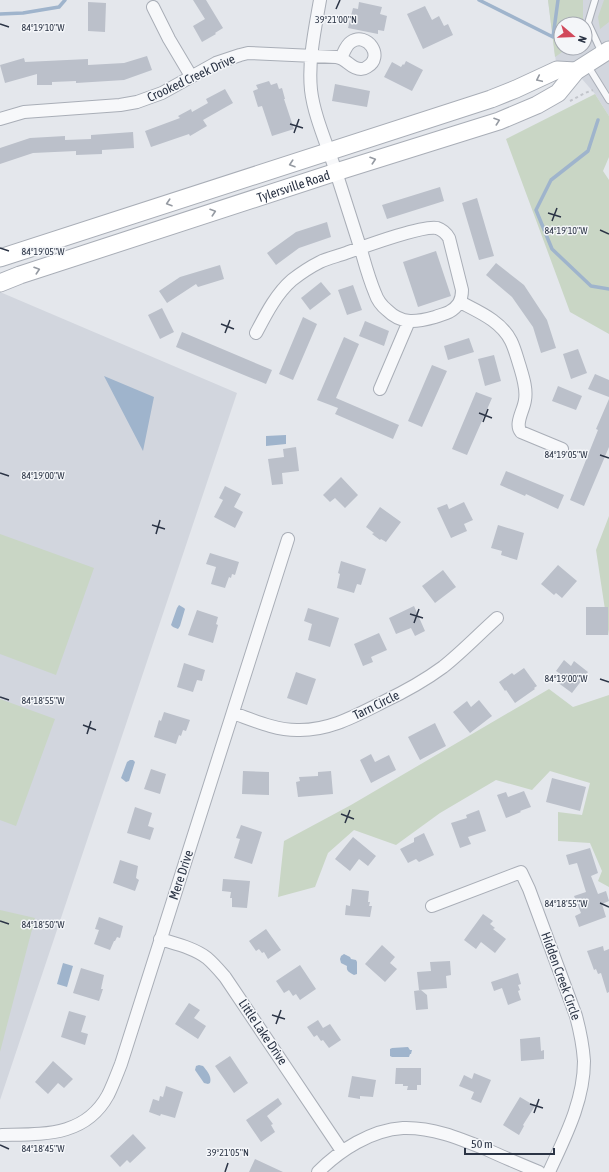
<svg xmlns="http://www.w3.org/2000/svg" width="609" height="1172" font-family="'Asap Condensed',sans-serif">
	<rect width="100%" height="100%" fill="#e4e7ec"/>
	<path fill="#d2d6de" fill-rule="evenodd" d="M548,0h61v116l-14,-22 -19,-22 -19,-2zM561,24h24v24h-24z
		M0,292l237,101 -237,707z"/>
	<path fill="#c9d6c5" d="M548,0h35v24h-22v24h7l-13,9z
		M604,0h5v22l-9,7 -2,-12z
		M595,94l14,22v41l-6,14 6,9v154l-39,-22 -64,-173z
		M609,516v120l-13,-86z
		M0,534l94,34 -38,107 -56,-21z
		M549,689l24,18 36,-12v192l-11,-6 4,-10 -12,-28 -32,-2v-29l24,3 8,-32 -40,-12 -18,19 -36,-10 -56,33 -44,32 -42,-15 -26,23 -13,34 -37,10 6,-56 67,-36z
		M0,699l55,20 -39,107 -16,-6z
		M0,910l35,8 -35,134z"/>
	<path fill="#9fb4cc" d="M104,376l50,21 -11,54z
		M286,435v9l-20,2v-10z
		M179,605l5,3 1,1 -5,17 -2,3 -5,-2 -2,-2 6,-17z
		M130,760h3l2,2 -6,19 -3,1 -5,-4 6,-16z
		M344,954l6,3 1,2 5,1 1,2v12l-3,1c-4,-3 -8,-3 -7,-9l-6,-3 -1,-4 1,-3z
		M63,963l10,3 -6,21 -10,-3z
		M408,1047l2,3h2l-1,4h-1l-1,3h-17l-2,-1v-7l2,-1z
		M199,1065l4,1c4,5 9,10 7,17l-2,1 -4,-1 -9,-13 1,-4z"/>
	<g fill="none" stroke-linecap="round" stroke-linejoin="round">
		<path stroke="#9fb4cc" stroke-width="3.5" d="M479,0l74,37 5,-37
			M0,14l23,-1 36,-6 6,-7
			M598,120l-10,31 -37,29 -15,30 16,39 39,37 18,3"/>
	</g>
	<path fill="#bbc0ca" d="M193,0h13l17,28 -8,5 1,1 -14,8 -9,-16 12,-7z
		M88,2l18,1 -1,29 -17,-1z
		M359,2l23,5 -2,7 7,2 -3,15 -6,-1v4l-30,-6 5,-20 5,1z
		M425,6l7,14 7,-4 5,10 4,-2 5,11 -30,14 -16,-35z
		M147,56l5,14 -28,10 -48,3v-2l-24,1v3h-15v-11l-32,9 -5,-18 24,-7 1,4 63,-3v6l36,-2z
		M406,61l17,9 -11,21 -28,-14 8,-15 9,5 2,-3 1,1z
		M269,81l2,4 6,-2 2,6 3,-1 3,11h-1l10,30 -22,7 -10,-30 -4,1 -5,-16 5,-2 -2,-4z
		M335,84l35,7 -3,16 -35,-6z
		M225,89l8,14 -30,17 4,6 -17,10 -1,-2 -38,13 -6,-16 35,-13 -2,-2 13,-7 1,3 16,-9 -2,-4z
		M133,132l1,16 -32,2v4l-26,1v-4l-43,2 -33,11v-16l30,-10 35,-2v4l26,-1v-4z
		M440,187l4,14 -57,18 -5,-14z
		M477,198l17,58 -15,4 -17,-57z
		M327,222l4,15 -32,11 -23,17 -9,-12 29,-21z
		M436,251l15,45 -33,11 -15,-45z
		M496,263l28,22 23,35 9,28 -15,5 -8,-26 -21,-30 -26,-22z
		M220,265l4,14 -26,8 -2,-3 -29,19 -8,-12 21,-14z
		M321,282l10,12 -21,16 -9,-12z
		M353,285l9,25 -15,5 -9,-25z
		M162,308l12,24 -14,7 -12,-24z
		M303,317l14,7 -24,56 -14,-6z
		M365,321l24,10 -5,15 -25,-10z
		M182,332l90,38 -6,14 -90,-37z
		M344,337l15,7 -23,54 63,27 -6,14 -58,-25 3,-6 -21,-8z
		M469,338l5,14 -26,8 -4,-14z
		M578,349l9,24 -16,6 -8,-25z
		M494,355l7,26 -16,5 -7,-27z
		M432,365l15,6 -25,56 -14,-6z
		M595,374l14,6v17l-21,-8z
		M558,386l24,10 -6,14 -24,-9z
		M476,392l16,6 -25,57 -15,-6z
		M609,399v48l-25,59 -14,-6 28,-70 -2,-1z
		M296,447l3,24 -17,2 1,11 -11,1 -4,-26 16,-2 -1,-8z
		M506,471l58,24 -6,14 -32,-15 -1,2 -25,-11z
		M341,477l17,18 -13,13 -10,-10 -5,4 -7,-7z
		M225,486l16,8 -7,13 9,5 -8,16 -21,-11 9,-17 -4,-2z
		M464,502l9,18 -9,4 3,7 -16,7 -14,-30 10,-4 2,5z
		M380,507l21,15 -15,20 -5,-3 -1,1 -8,-6 2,-1 -8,-6z
		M498,525l26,8 -7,27 -16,-5 1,-4 -11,-3z
		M210,553l29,9 -4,13 -3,-1 -1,4 -2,-1 -4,11 -14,-4 5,-17 -10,-3z
		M341,561l25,8 -5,16 -4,-1 -3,9 -17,-5 3,-14 -2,-1z
		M558,565l19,16 -15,17 -6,-5 -2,2 -13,-11z
		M443,570l13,17 -21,16 -13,-17z
		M414,606l11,25 -10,5 -4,-8 -15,6 -7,-16z
		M586,607h22v28h-22z
		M308,608l31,10 -9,29 -22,-7 4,-16 -8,-3z
		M197,610l21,7 -2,7 2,1 -5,18 -25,-8z
		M379,633l8,17 -16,7 2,5 -10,4 -9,-22z
		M564,660l7,6 3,-5 14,11 -16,21 -15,-11 5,-7 -6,-4z
		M184,663l21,7 -3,11 -5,-1 -4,12 -16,-5z
		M524,668l13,18 -3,2 1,1 -20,14 -9,-13 -1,1 -6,-9 13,-9 2,2z
		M296,672l20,7 -9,26 -20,-7z
		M479,700l13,16 -22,17 -17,-21 14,-11 4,6z
		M164,712l26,8 -4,11 -3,-1 -2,6 -2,-1 -3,9 -22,-7 5,-17 2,1z
		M435,723l11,23 -26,14 -12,-23z
		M371,754l4,8 14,-7 7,15 -25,13 -11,-23z
		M151,769l15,5 -6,20 -16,-5z
		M243,771l26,1v23l-27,-1z
		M331,771l2,23 -35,3 -2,-15 4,-1 -1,-4 19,-1v-4z
		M552,778l34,9 -6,24 -34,-9z
		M524,791l7,16 -11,4 1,1 -15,6 -9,-23 9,-3 2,5z
		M135,807l17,6 -4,13 6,2 -4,12 -23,-7z
		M479,810l7,21 -18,6 3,7 -11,4 -9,-25 16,-5 -1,-3z
		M241,825l21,7 -10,32 -18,-6 6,-19 -4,-1z
		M424,833l10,22 -15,7 -3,-3 -8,4 -8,-14 14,-7v-4z
		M353,837l23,19 -8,10 -9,-7 -9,12 -15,-12z
		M590,848l8,25 -7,3 7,18 8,-3 3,10 -7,3 4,13 -27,10 -4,-11 6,-3 -7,-17 12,-4 -9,-29 -8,2 -3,-10z
		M120,860l18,6 -2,12 3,2 -4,11 -22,-8z
		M223,879l27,2 -3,27 -15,-1v-9h-2l1,-6 -9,-1z
		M352,889l17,2 -1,11h2l-1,4h3l-2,11 -25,-2 1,-10 4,1z
		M483,914l10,7 -3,3 5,4 -2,1 13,10 -11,14 -14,-11 -5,7 -12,-9z
		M99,917l24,9 -3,12 -3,-1 -2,4h-1l-4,9 -16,-6 5,-14 -4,-1z
		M266,929l15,21 -13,9 -4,-7 -2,1 -3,-4 -3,2 -7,-10z
		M382,945l13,12 -5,6 7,6 -12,13 -20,-18z
		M603,946l1,5 5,-2v43l-2,1 -6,-20 -3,1 -2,-5 -2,1 -7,-19z
		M450,961l1,14 -5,1 1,12 -28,2 -2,-18 14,-1 -1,-9z
		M300,965l16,24 -16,11 -4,-6 -3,2 -4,-6 -5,3 -8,-12z
		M81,968l23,7 -3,14h2l-4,12 -26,-8z
		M518,973l3,11 -3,1 2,5 -2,1 3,9 -13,5 -6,-17 -8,3 -3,-9z
		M421,990l6,5 1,14 -12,1 -2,-19z
		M189,1003l11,7 -6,8 12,8 -8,13 -23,-15z
		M69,1011l17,5 -5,16 7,2 -3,11 -24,-8z
		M318,1020l5,8 7,-4 11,16 -12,8 -6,-8 -2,1 -4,-6 -3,2 -7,-10z
		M540,1037l1,14 3,-1v9l-23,2 -1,-22z
		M230,1056l18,27 -14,10 -19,-27z
		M53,1061l20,18 -9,9 -6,-5 -10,11 -13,-12z
		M396,1068h25v17h-4v5h-10l1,-4h-5v-2h-8z
		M474,1073l17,7 -10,23 -10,-4 3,-7 -15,-6 5,-11 8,4z
		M352,1076l24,4 -3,17 -13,-1v3l-12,-2z
		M166,1086l17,6 -8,26 -14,-4 -1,2 -11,-4 4,-13 6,2 1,-5 3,1z
		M520,1097l15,9 -12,19 1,1 -5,9 -16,-10z
		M278,1098l4,6 -15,12 6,8 -2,1 4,7 -14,10 -15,-22z
		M133,1134l13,14 -16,15 -3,-3 -7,7 -10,-11z
		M255,1159l28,13h-34z"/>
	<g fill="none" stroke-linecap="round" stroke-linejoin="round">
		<g stroke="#a9aeb7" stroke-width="8">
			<path id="service" d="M595,0l-7,23 14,30
				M588,66l21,34"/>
		</g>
		<g stroke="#a9aeb7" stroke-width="14">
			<path id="minor" d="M153,7l16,32 22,37
				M0,119l24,-7 96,-7 17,-3 25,-9 54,-30 24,-8 8,-2 88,4c11,1 14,12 25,12 3,0 3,0 6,-2 18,-10 0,-36 -16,-25 -5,3 -7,10 -10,16
				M460,302c19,10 41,19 51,39 4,8 6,17 9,26 3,10 7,22 5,33 -1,10 -11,24 -4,32l41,17
				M256,333c10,-19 20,-39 36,-53 9,-7 18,-13 28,-18 8,-4 18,-6 26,-9 17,-6 76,-28 91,-25 6,2 9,5 12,10l13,52c0,11 -4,17 -13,22 -4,2 -9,3 -14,5 -18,5 -33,8 -48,-7 -5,-4 -10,-11 -12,-17 -6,-14 -10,-29 -14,-43 -8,-25 -16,-50 -24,-75 -8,-26 -23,-58 -26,-85 -3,-29 4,-61 9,-90
				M380,389l29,-68
				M233,713c20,7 42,17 64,17 32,1 58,-14 86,-28 21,-10 41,-21 60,-35 19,-15 36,-33 54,-49
				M432,906l89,-34 8,17 47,127c4,15 7,30 8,45 0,40 -19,76 -35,111
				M160,939c16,5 34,9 47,19 7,6 12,12 18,19l117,174
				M2,1135c41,-1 83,2 106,-40 5,-10 9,-21 13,-31l167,-525
				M318,1172c22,-22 53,-42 85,-44 30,-1 58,11 85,22 17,8 34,15 51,22"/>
		</g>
		<g stroke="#a9aeb7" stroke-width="19">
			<g id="secondary">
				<path d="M0,258l491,-159 25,-10 41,-19 19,1"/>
				<path id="s1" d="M0,283l20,-8 316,-103 163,-51 38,-16 21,-12 18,-22 33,-21"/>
			</g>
		</g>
		<path stroke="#c2c5cb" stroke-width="2" stroke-dasharray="3 3" stroke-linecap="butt" d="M570,101l15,-8 8,-3"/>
		<use href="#service" stroke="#f7f8fa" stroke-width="6"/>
		<use href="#minor" stroke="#f7f8fa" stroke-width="12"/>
		<use href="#secondary" stroke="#fff" stroke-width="17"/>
	</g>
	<defs><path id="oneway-chevron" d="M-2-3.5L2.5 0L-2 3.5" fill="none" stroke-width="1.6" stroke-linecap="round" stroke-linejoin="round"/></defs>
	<g stroke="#959aa2">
		<use href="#oneway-chevron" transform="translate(539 79) rotate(155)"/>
		<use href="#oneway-chevron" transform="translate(497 121) rotate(-19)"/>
		<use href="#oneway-chevron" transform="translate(373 160) rotate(-18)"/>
		<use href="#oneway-chevron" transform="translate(292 164) rotate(162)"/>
		<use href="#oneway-chevron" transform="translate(169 203) rotate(162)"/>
		<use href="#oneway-chevron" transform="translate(213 212) rotate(-18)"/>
		<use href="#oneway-chevron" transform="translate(37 270) rotate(-18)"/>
	</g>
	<path fill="none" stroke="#2b3445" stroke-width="1.5" d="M336,9l4,-9M0,24l9,3M290,124l13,4M294,133l5,-14M548,213l13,4M552,221l5,-13M600,230l9,4M0,248l9,3M221,324l13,5M225,333l5,-13M479,413l13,5M483,422l5,-13M600,455l9,3M0,473l9,3M152,525l13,4M156,534l4,-14M410,614l13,4M414,623l5,-14M600,679l9,3M0,697l9,3M83,725l13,5M87,734l4,-13M341,814l13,5M345,823l5,-13M600,903l9,4M0,921l9,3M272,1015l13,4M276,1024l5,-14M530,1104l13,4M534,1113l5,-14M0,1145l9,4M225,1172l3,-9"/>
	<g text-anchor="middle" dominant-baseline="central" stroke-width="3" stroke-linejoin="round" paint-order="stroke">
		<g font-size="13" fill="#2b3445" stroke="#f4f6f9">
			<text transform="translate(191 78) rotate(-25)">Crooked Creek Drive</text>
			<text stroke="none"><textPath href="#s1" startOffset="309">Tylersville Road</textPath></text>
			<text transform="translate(376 705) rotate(-26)">Tarn Circle</text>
			<text transform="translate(181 875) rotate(-72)">Mere Drive</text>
			<text transform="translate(561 976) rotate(70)">Hidden Creek Circle</text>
			<text transform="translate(263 1032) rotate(56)">Little Lake Drive</text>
		</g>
	</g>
	<g font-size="10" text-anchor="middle" fill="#2b3445" stroke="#f4f6f9" stroke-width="3" stroke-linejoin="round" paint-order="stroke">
		<text x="336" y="23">39°21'00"N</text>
		<text x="43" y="31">84°19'10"W</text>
		<text x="566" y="234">84°19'10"W</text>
		<text x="43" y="255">84°19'05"W</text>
		<text x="566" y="458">84°19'05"W</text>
		<text x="43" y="479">84°19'00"W</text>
		<text x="566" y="682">84°19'00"W</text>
		<text x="43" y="704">84°18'55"W</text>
		<text x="566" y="907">84°18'55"W</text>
		<text x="43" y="928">84°18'50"W</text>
		<text x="43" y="1152">84°18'45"W</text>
		<text x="228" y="1156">39°21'05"N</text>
	</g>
	<g transform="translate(573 36) rotate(109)"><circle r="19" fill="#f4f6f9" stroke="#a4a8b1"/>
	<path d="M0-3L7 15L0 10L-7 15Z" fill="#d1495b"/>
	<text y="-6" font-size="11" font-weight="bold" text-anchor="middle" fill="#2b3445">N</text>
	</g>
	<path d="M465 1148v6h89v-6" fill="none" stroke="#2b3445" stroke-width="2"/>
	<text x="471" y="1148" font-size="12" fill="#2b3445" stroke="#f4f6f9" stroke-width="3" paint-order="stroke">50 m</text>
</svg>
